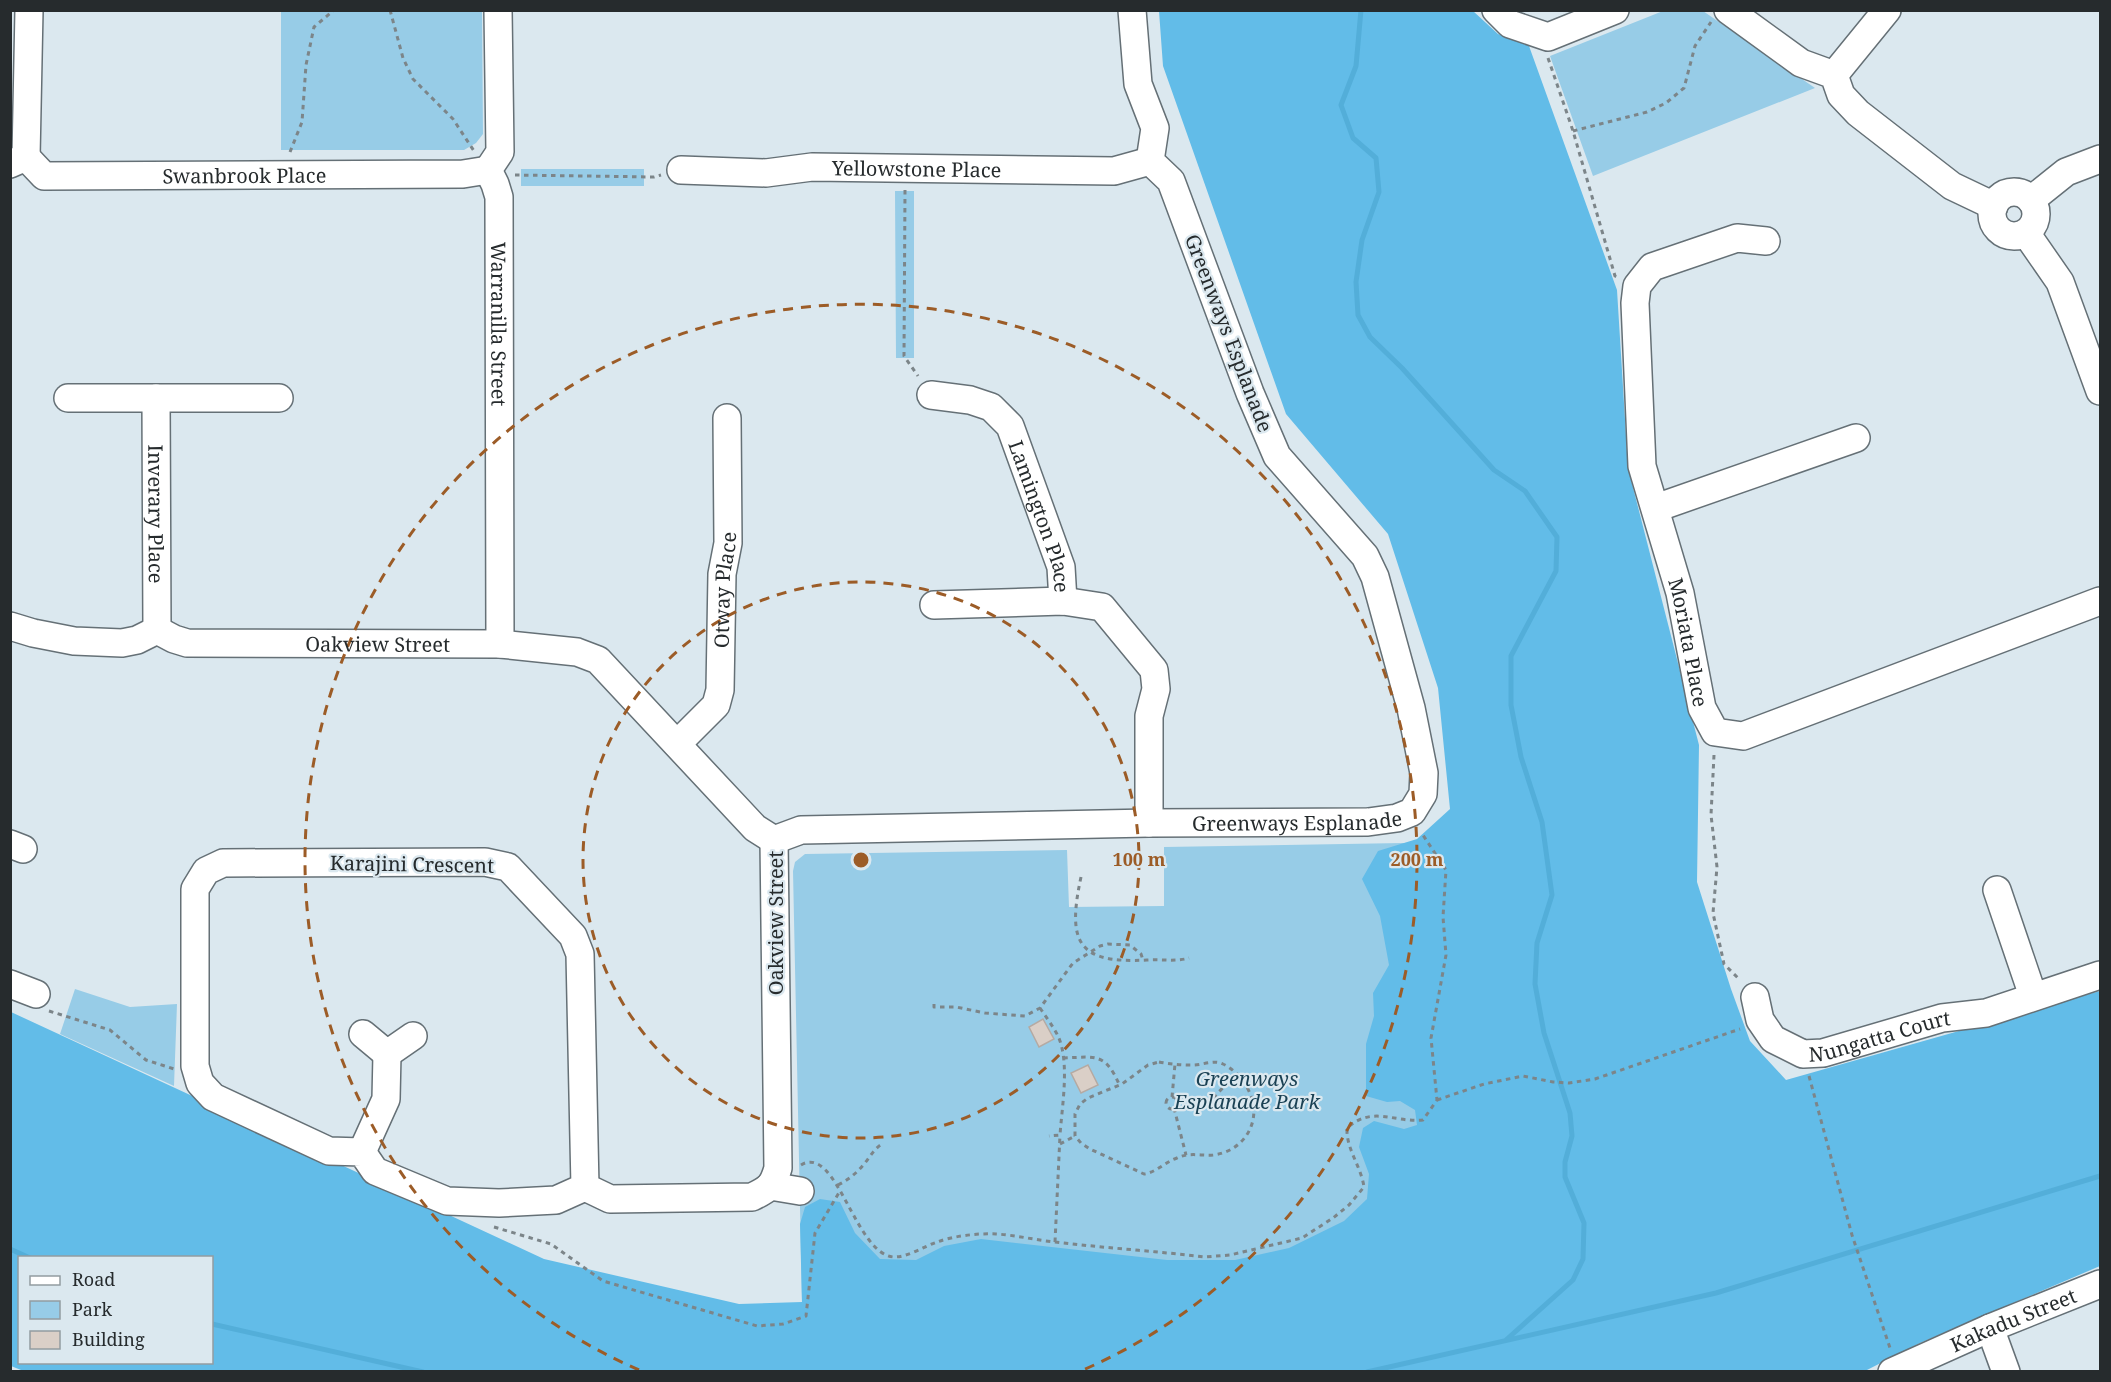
<svg xmlns="http://www.w3.org/2000/svg" width="2111" height="1382" font-family="'Noto Serif',serif">
	<rect width="100%" height="100%" fill="#dbe8ef"/>
	<path fill="#97cce7" d="M281,11h201l1,123 -7,9 -12,7h-183z
		M1663,11h40l112,77 -222,88 -43,-120z
		M521,169h123v17h-123z
		M895,191h19v167h-18z
		M1463,842l-22,390 -102,55 -537,16 -9,-432 2,-9 10,-8 262,-4 2,57 95,-1v-59z
		M75,989l55,18 47,-3 -3,82 -114,-52z"/>
	<path fill="#62bce8" fill-rule="evenodd" d="M1159,11h314l25,23 31,12 88,244 11,178 71,277 -2,137 34,107 19,52 36,39 314,-89v275l-180,77 -55,28 -1839,1 -15,-6v-354l533,247 195,45 63,-2 -2,-78 5,-17 15,-8 20,3 15,31 25,26 36,1 28,-14 37,-7 186,21h68l54,-12 55,-27 23,-22 2,-25 -10,-27 4,-19 11,-7 30,8 13,-4 -2,-15 -15,-9 -13,1 -21,-6v-52l8,-28 -1,-23 16,-28 -9,-49 -18,-37 16,-28 39,-12 33,-30 -12,-121 -50,-154 -102,-120 -123,-348zM20,1258h192v104h-192z"/>
	<g fill="none" stroke-linecap="round" stroke-linejoin="round">
		<path stroke="#53aed9" stroke-width="5" d="M1361,10l-5,56 -15,39 12,33 23,20 3,34 -17,48 -6,42 2,33 12,22 32,31 92,102 31,21 32,46 -1,34 -45,85v49l10,52 21,65 10,73 -15,48 -2,41 9,49 26,80 2,23 -7,26v15l19,46 -1,36 -10,21 -67,60
			M10,1249l20,9
			M212,1324l211,48
			M1367,1372l349,-79 384,-117"/>
	</g>
	<path fill="#dacfc7" stroke="#b5aaa3" stroke-width="1.5" d="M1043,1019l11,20 -15,8 -10,-20z
		M1088,1065l10,20 -17,8 -10,-20z"/>
	<g fill="none" stroke-linecap="round" stroke-linejoin="round">
		<g stroke="#657076" stroke-width="30">
			<g id="minor">
				<path id="s1" d="M498,10l2,142 -12,18 7,14 4,13 1,447"/>
				<path d="M1496,10l14,14 38,13 67,-27"/>
				<path d="M1728,10l73,53 33,12 7,20 17,18 94,73 42,20"/>
				<path d="M1834,75l53,-65"/>
				<path d="M26,157l3,-147"/>
				<path id="s2" d="M10,164l16,-7 18,19 419,-2 25,-4"/>
				<path id="s3" d="M681,170l85,3 46,-6 302,4 36,-10"/>
				<circle cx="2014" cy="214" r="22"/>
				<path d="M2031,200l35,-28 34,-13"/>
				<path d="M2026,233l34,49 40,109"/>
				<path id="s4" d="M1766,241l-29,-3 -85,29 -15,19 -2,17 7,163 38,127 22,115 13,24 28,4 357,-135"/>
				<path id="s5" d="M931,395l39,5 21,7 19,19 51,141 2,34"/>
				<path d="M68,398h211"/>
				<path id="s6" d="M156,398l1,232"/>
				<path d="M1656,508l200,-70"/>
				<path d="M934,605l129,-4 39,6 52,63 2,19 -7,27v107"/>
				<path id="s7" d="M10,626l23,7 41,8 48,2 15,-3 20,-10 17,9 13,4 313,1 77,8 21,8 157,168 19,12"/>
				<path id="s8" d="M677,744l39,-39 4,-15 2,-116 6,-31 -1,-125"/>
				<path id="s9" d="M774,840l27,-10 348,-7 219,-1 29,-4 15,-6 11,-18 1,-21 -13,-65 -36,-131 -10,-21 -88,-100 -27,-63 -79,-212 -21,-20 5,-33 -17,-44 -6,-74"/>
				<path d="M10,844l13,5"/>
				<path d="M1997,890l36,106"/>
				<path d="M10,984l26,10"/>
				<path id="s10" d="M1755,997l5,23 13,19 30,15 20,-1 119,-35 44,-5 114,-38"/>
				<path d="M363,1034l24,20 26,-18"/>
				<path d="M362,1152l24,-53 1,-45"/>
				<path d="M770,1186l30,5"/>
				<path d="M585,1187l-5,-233 -7,-18 -65,-69 -23,-5 -262,1 -17,8 -11,18v177l5,17 13,14 116,54 33,1 13,19 72,30 52,2 57,-3 29,-13 25,12 142,-2c17,-8 21,-11 26,-29l-4,-328"/>
				<path d="M1990,1328l16,44"/>
				<path id="s11" d="M1892,1372l98,-44 110,-44"/>
			</g>
		</g>
		<path stroke="#7c8589" stroke-width="3" stroke-dasharray="4.5 4.5" stroke-linecap="butt" d="M390,10l13,48 10,21 40,40 21,32
			M1548,58l25,73 42,145 2,1
			M1573,131l74,-19 19,-9 18,-15 11,-42 16,-24
			M290,152l12,-30 4,-57 8,-38 20,-17
			M515,175l139,2 7,-2
			M905,190l-1,166 14,20
			M1714,755l-3,60 6,52 -4,46 11,51 16,16
			M1081,877c-14,65 -4,87 66,83 14,-1 29,2 42,-2
			M934,1004v3h22l29,6 40,3 15,-8 33,-45 27,-17 8,-2 22,1 11,9 2,6
			M1040,1008c6,9 13,18 18,28 12,26 4,70 2,99l-11,1
			M49,1011l61,19 36,30 28,9
			M1063,1058c32,-1 42,-6 56,26
			M1159,1062c11,2 21,3 32,3 10,1 22,-6 32,-1 13,6 25,21 29,35 8,27 -11,53 -39,56 -12,1 -24,-3 -36,3 -12,4 -20,14 -33,16l-54,-25 -9,-6 -6,-7v-22l5,-10 8,-6 34,-14 26,-19z
			M1809,1076l43,159 38,113
			M1172,1097l3,-33
			M1166 1103a6 6 0 1 1 12 0a6 6 0 1 1-12 0Z
			M1437,1100l47,-16 39,-8 30,6 16,1 26,-4 145,-50
			M1178,1102l30,-1 6,-4 22,-23
			M1174,1108l12,47
			M1060,1144l15,-8
			M801,1165c36,-22 54,90 93,92 14,0 29,-10 43,-15 17,-6 40,-9 59,-8 19,1 39,6 59,8 50,6 100,9 150,15l25,-2 72,-17 31,-20 16,-13 15,-18c-3,-21 -18,-38 -17,-59 26,-23 47,-5 76,-8l14,-20 -6,-62 15,-83 -3,-38 3,-47 -25,-38
			M838,1185c10,-5 19,-12 26,-21 7,-8 10,-16 20,-21
			M494,1227l57,17 52,37 154,45 26,-2 23,-8 9,-83 25,-42
			M1055,1242l5,-107"/>
		<use href="#minor" stroke="#fff" stroke-width="27"/>
	</g>
	<g fill="none" stroke="#9c5c27" stroke-width="3" stroke-dasharray="10 8">
		<circle cx="861" cy="860" r="278"/>
		<path d="M639 1370A556 556 0 1 1 1083 1370"/>
	</g>
	<g text-anchor="middle" dominant-baseline="central" stroke-width="4.5" stroke-linejoin="round" paint-order="stroke">
		<g font-size="20" fill="#262b2d" stroke="#dbe8ef">
			<text stroke="none"><textPath href="#s3" startOffset="236">Yellowstone Place</textPath></text>
			<text stroke="none"><textPath href="#s2" startOffset="244">Swanbrook Place</textPath></text>
			<text stroke="none"><textPath href="#s1" startOffset="320">Warranilla Street</textPath></text>
			<text transform="translate(1229 333) rotate(69)">Greenways Esplanade</text>
			<text stroke="none"><textPath href="#s6" startOffset="116">Inverary Place</textPath></text>
			<text stroke="none"><textPath href="#s5" startOffset="184">Lamington Place</textPath></text>
			<text stroke="none"><textPath href="#s8" startOffset="171">Otway Place</textPath></text>
			<text stroke="none"><textPath href="#s4" startOffset="506">Moriata Place</textPath></text>
			<text stroke="none"><textPath href="#s7" startOffset="375">Oakview Street</textPath></text>
			<text stroke="none"><textPath href="#s9" startOffset="525">Greenways Esplanade</textPath></text>
			<text transform="translate(412 864) rotate(1)">Karajini Crescent</text>
			<text transform="translate(775 923) rotate(-90)">Oakview Street</text>
			<text stroke="none"><textPath href="#s10" startOffset="159">Nungatta Court</textPath></text>
			<text stroke="none"><textPath href="#s11" startOffset="132">Kakadu Street</textPath></text>
		</g>
		<g font-size="20" font-style="italic" fill="#1a4154" stroke="#dbe8ef">
			<text x="1247" y="1078">Greenways<tspan x="1247" dy="23">Esplanade Park</tspan></text>
		</g>
	</g>
	<circle cx="861" cy="860" r="9" fill="#9c5c27" stroke="#dbe8ef" stroke-width="3"/>
	<g font-size="18" text-anchor="middle" font-weight="bold" fill="#9c5c27" stroke="#dbe8ef" stroke-width="4.5" stroke-linejoin="round" paint-order="stroke">
		<text x="1139" y="866">100 m</text>
		<text x="1417" y="866">200 m</text>
	</g>
	<rect width="2111" height="1382" fill="none" stroke="#262b2d" stroke-width="24"/>
	<rect x="18" y="1256" width="195" height="108" fill="#dbe8ef" stroke="#939ca1" stroke-width="1.5"/>
	<rect x="30" y="1276" width="30" height="9" fill="#ffffff" stroke="#939ca1" stroke-width="1.5"/>
	<text x="72" y="1286" font-size="18" fill="#262b2d">Road</text>
	<rect x="30" y="1301" width="30" height="18" fill="#97cce7" stroke="#939ca1" stroke-width="1.5"/>
	<text x="72" y="1316" font-size="18" fill="#262b2d">Park</text>
	<rect x="30" y="1331" width="30" height="18" fill="#dacfc7" stroke="#939ca1" stroke-width="1.5"/>
	<text x="72" y="1346" font-size="18" fill="#262b2d">Building</text>
</svg>
